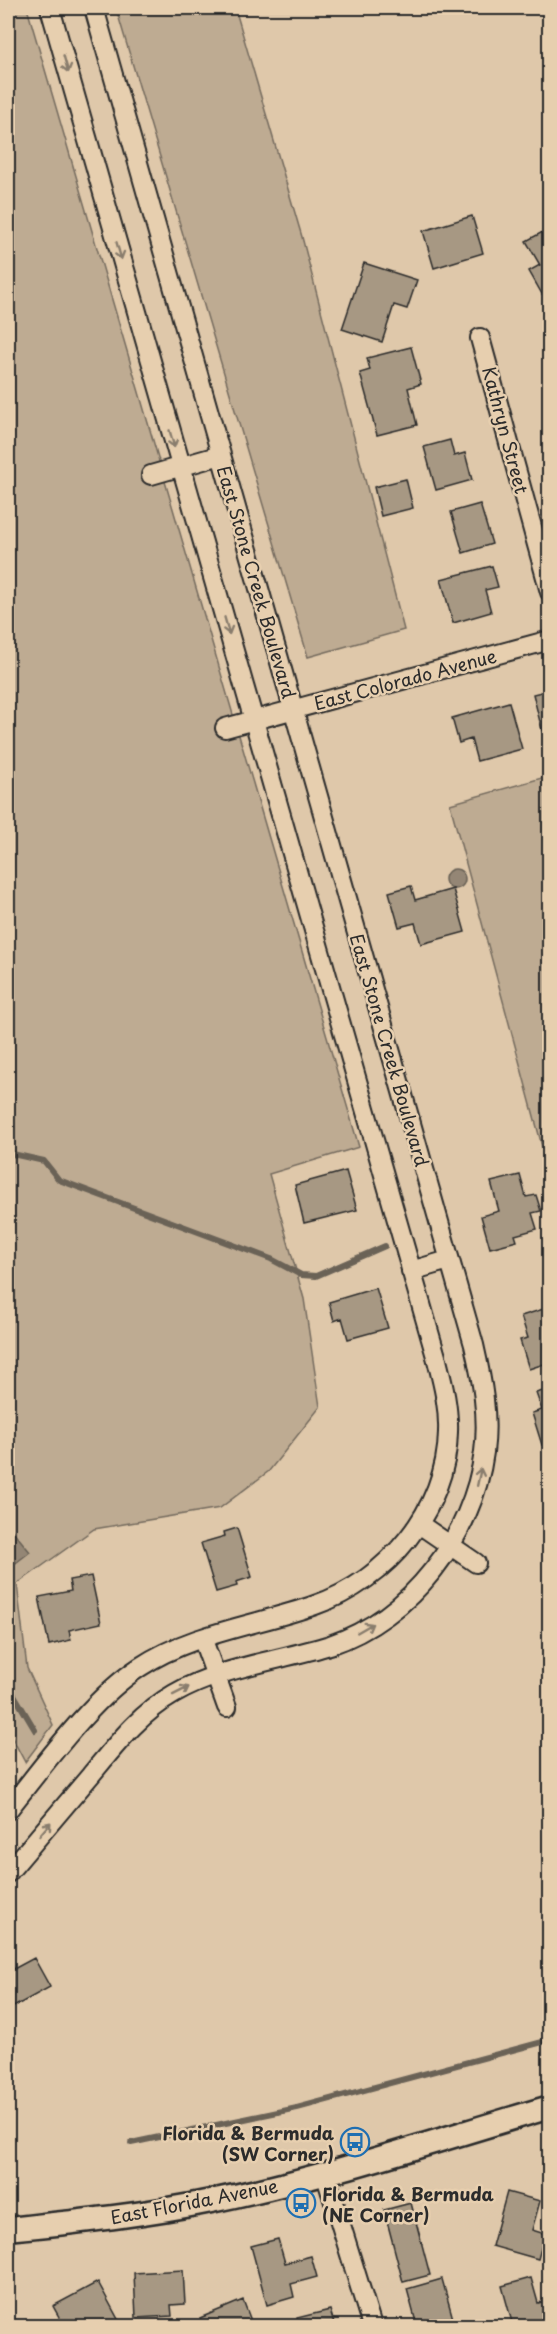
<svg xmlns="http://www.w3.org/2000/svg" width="557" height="2334" font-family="'Playpen Sans',sans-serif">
	<rect width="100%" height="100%" fill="#dfc8aa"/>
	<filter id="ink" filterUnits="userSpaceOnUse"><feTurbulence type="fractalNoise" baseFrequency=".0167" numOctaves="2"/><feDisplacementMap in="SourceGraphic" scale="12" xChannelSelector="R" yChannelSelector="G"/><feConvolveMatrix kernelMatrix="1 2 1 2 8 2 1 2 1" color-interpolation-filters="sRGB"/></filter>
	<g filter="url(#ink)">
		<path fill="#beab92" stroke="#746b5e" stroke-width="1.5" d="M8,8h19l332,1139 -90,27 35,125 16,108 -51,64 -49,37 -126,21 -77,55 10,84 26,57 -28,37 -17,-32z
			M116,8h119l67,229 102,393 -96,27z
			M549,776h1l-1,396 -99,-368z"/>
		<path fill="#948674" stroke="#6a6257" stroke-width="1.5" d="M445 879a10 10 0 1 1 20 0a10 10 0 1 1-20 0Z
			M8,1525l22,27 -22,17z"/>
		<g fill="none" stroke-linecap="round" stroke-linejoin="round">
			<path stroke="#6a6257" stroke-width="6" d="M8,1153l36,8 15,19 212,79 30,16 15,1 69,-30
				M8,1675l2,13 25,42
				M131,2143l166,-35 253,-68"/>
		</g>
		<path fill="#a79883" stroke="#2b2b2b" stroke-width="1.5" d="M472,216l11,37 -49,15 -11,-37z
			M550,228v62l-8,4 -13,-23 11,-6 -14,-24z
			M364,263l53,17 -10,29 -13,-4 -12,37 -40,-13z
			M411,347l10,37 -13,4 9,37 -40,10 -17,-62 10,-3 -3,-12z
			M450,440l4,16 11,-3 7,27 -36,10 -12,-43z
			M406,479l7,29 -32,8 -7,-29z
			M480,504l12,40 -29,9 -12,-41z
			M492,566l6,21 -13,3 6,22 -38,11 -12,-44z
			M550,690v43l-7,1 -10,-40z
			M509,702l13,47 -45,12 -6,-22 -12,4 -7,-25z
			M411,886l4,14 38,-11 12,43 -44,12 -6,-21 -16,4 -10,-35z
			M346,1171l11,39 -53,13 -9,-38z
			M520,1175l6,22 10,-2 5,16 -9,2 5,16 -22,6 2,6 -27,7 -9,-32 18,-5 -8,-29z
			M376,1288l12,40 -40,11 -6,-21 -8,3 -5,-19z
			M550,1307v55l-21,7 -9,-29 8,-2 -7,-22z
			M550,1389v53l-8,3 -10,-32 10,-3 -6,-17z
			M237,1528l15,49 -16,5 1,4 -21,6 -15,-49 24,-7 -1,-4z
			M91,1576l10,47 -32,7 2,10 -22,5 -10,-48 32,-6 -2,-11z
			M34,1958l16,29 -42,23v-38z
			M507,2192l33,9 -8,29 13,4 -7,25 -46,-13z
			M411,2203l19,72 -27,7 -19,-72z
			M278,2239l7,24 26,-7 6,21 -26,7 3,13 -27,8 -16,-59z
			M183,2270l2,34 -14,1 1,11 -36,2 -2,-45z
			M531,2278l7,25 12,-3v26h-37l-11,-40z
			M442,2279l13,47h-38l-10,-37z
			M98,2282l22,41 -7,3h-21l-2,-4 -9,4h-17l-11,-20z
			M243,2300l10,26h-49l-4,-8z
			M330,2310l5,16h-36l-2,-8z"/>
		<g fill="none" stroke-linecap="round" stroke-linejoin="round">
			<g stroke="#2b2b2b" stroke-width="22">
				<path id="minor" d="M480,338l70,254
					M151,475l70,-20
					M225,728l325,-88
					M411,1271l38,-11
					M419,1524l57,39
					M203,1640l24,67
					M8,1810c37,-46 83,-111 132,-143 51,-34 118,-42 175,-62 72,-24 132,-96 133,-173 1,-25 -5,-48 -11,-72l-387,-1352
					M8,1873c27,-32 54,-64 82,-97 25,-30 49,-62 84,-82 47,-27 104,-33 156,-49 81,-27 143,-109 154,-193 5,-36 -2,-72 -10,-107l-380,-1337
					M325,2173l47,153"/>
			</g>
			<g stroke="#2b2b2b" stroke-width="27">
				<path id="tertiary" d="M8,2229c67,-7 136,-14 203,-28 114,-23 226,-61 339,-94"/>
			</g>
			<use href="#minor" stroke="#e7cfaf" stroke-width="18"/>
			<use href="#tertiary" stroke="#e7cfaf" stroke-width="22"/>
		</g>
		<defs><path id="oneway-shaft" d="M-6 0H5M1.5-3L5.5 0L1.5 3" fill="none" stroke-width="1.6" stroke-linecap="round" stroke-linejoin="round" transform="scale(1.5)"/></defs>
		<g stroke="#897d6d">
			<use href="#oneway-shaft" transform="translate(66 64) rotate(74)"/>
			<use href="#oneway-shaft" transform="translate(119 251) rotate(74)"/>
			<use href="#oneway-shaft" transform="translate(172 439) rotate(74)"/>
			<use href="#oneway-shaft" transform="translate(227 626) rotate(74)"/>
			<use href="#oneway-shaft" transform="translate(479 1477) rotate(-78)"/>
			<use href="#oneway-shaft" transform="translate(365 1628) rotate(-30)"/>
			<use href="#oneway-shaft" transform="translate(181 1691) rotate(-27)"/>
			<use href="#oneway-shaft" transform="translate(45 1829) rotate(-50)"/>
		</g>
	</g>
	<defs>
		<g id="bus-ring" transform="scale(1.5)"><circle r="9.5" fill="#e7cfaf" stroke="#1f6fb2" stroke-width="1.5"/><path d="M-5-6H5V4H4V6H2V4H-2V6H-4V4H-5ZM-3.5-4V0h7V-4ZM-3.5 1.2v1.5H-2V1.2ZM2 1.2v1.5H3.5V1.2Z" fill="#1f6fb2"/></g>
	</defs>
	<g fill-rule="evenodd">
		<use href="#bus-ring" x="355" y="2142"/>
		<use href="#bus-ring" x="301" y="2203"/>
	</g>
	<g text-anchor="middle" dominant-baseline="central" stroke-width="5" stroke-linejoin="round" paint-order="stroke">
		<g font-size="18" fill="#2b2b2b" stroke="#e7cfaf">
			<text transform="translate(506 430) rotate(75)">Kathryn Street</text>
			<text transform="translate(257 582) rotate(74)">East Stone Creek Boulevard</text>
			<text transform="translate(405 679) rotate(-15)">East Colorado Avenue</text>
			<text transform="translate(390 1050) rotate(74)">East Stone Creek Boulevard</text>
			<text transform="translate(194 2201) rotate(-11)">East Florida Avenue</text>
		</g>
		<g font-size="18" font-weight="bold" fill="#2b2b2b" stroke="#e7cfaf" text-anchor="end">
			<text x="334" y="2132">Florida &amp; Bermuda<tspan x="334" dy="21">(SW Corner)</tspan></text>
			<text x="322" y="2193" text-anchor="start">Florida &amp; Bermuda<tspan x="322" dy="21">(NE Corner)</tspan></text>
		</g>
	</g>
	<rect width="557" height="2334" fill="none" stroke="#e7cfaf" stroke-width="30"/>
	<rect x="15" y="15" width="527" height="2304" fill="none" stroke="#2b2b2b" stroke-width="2" filter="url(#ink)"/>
</svg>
